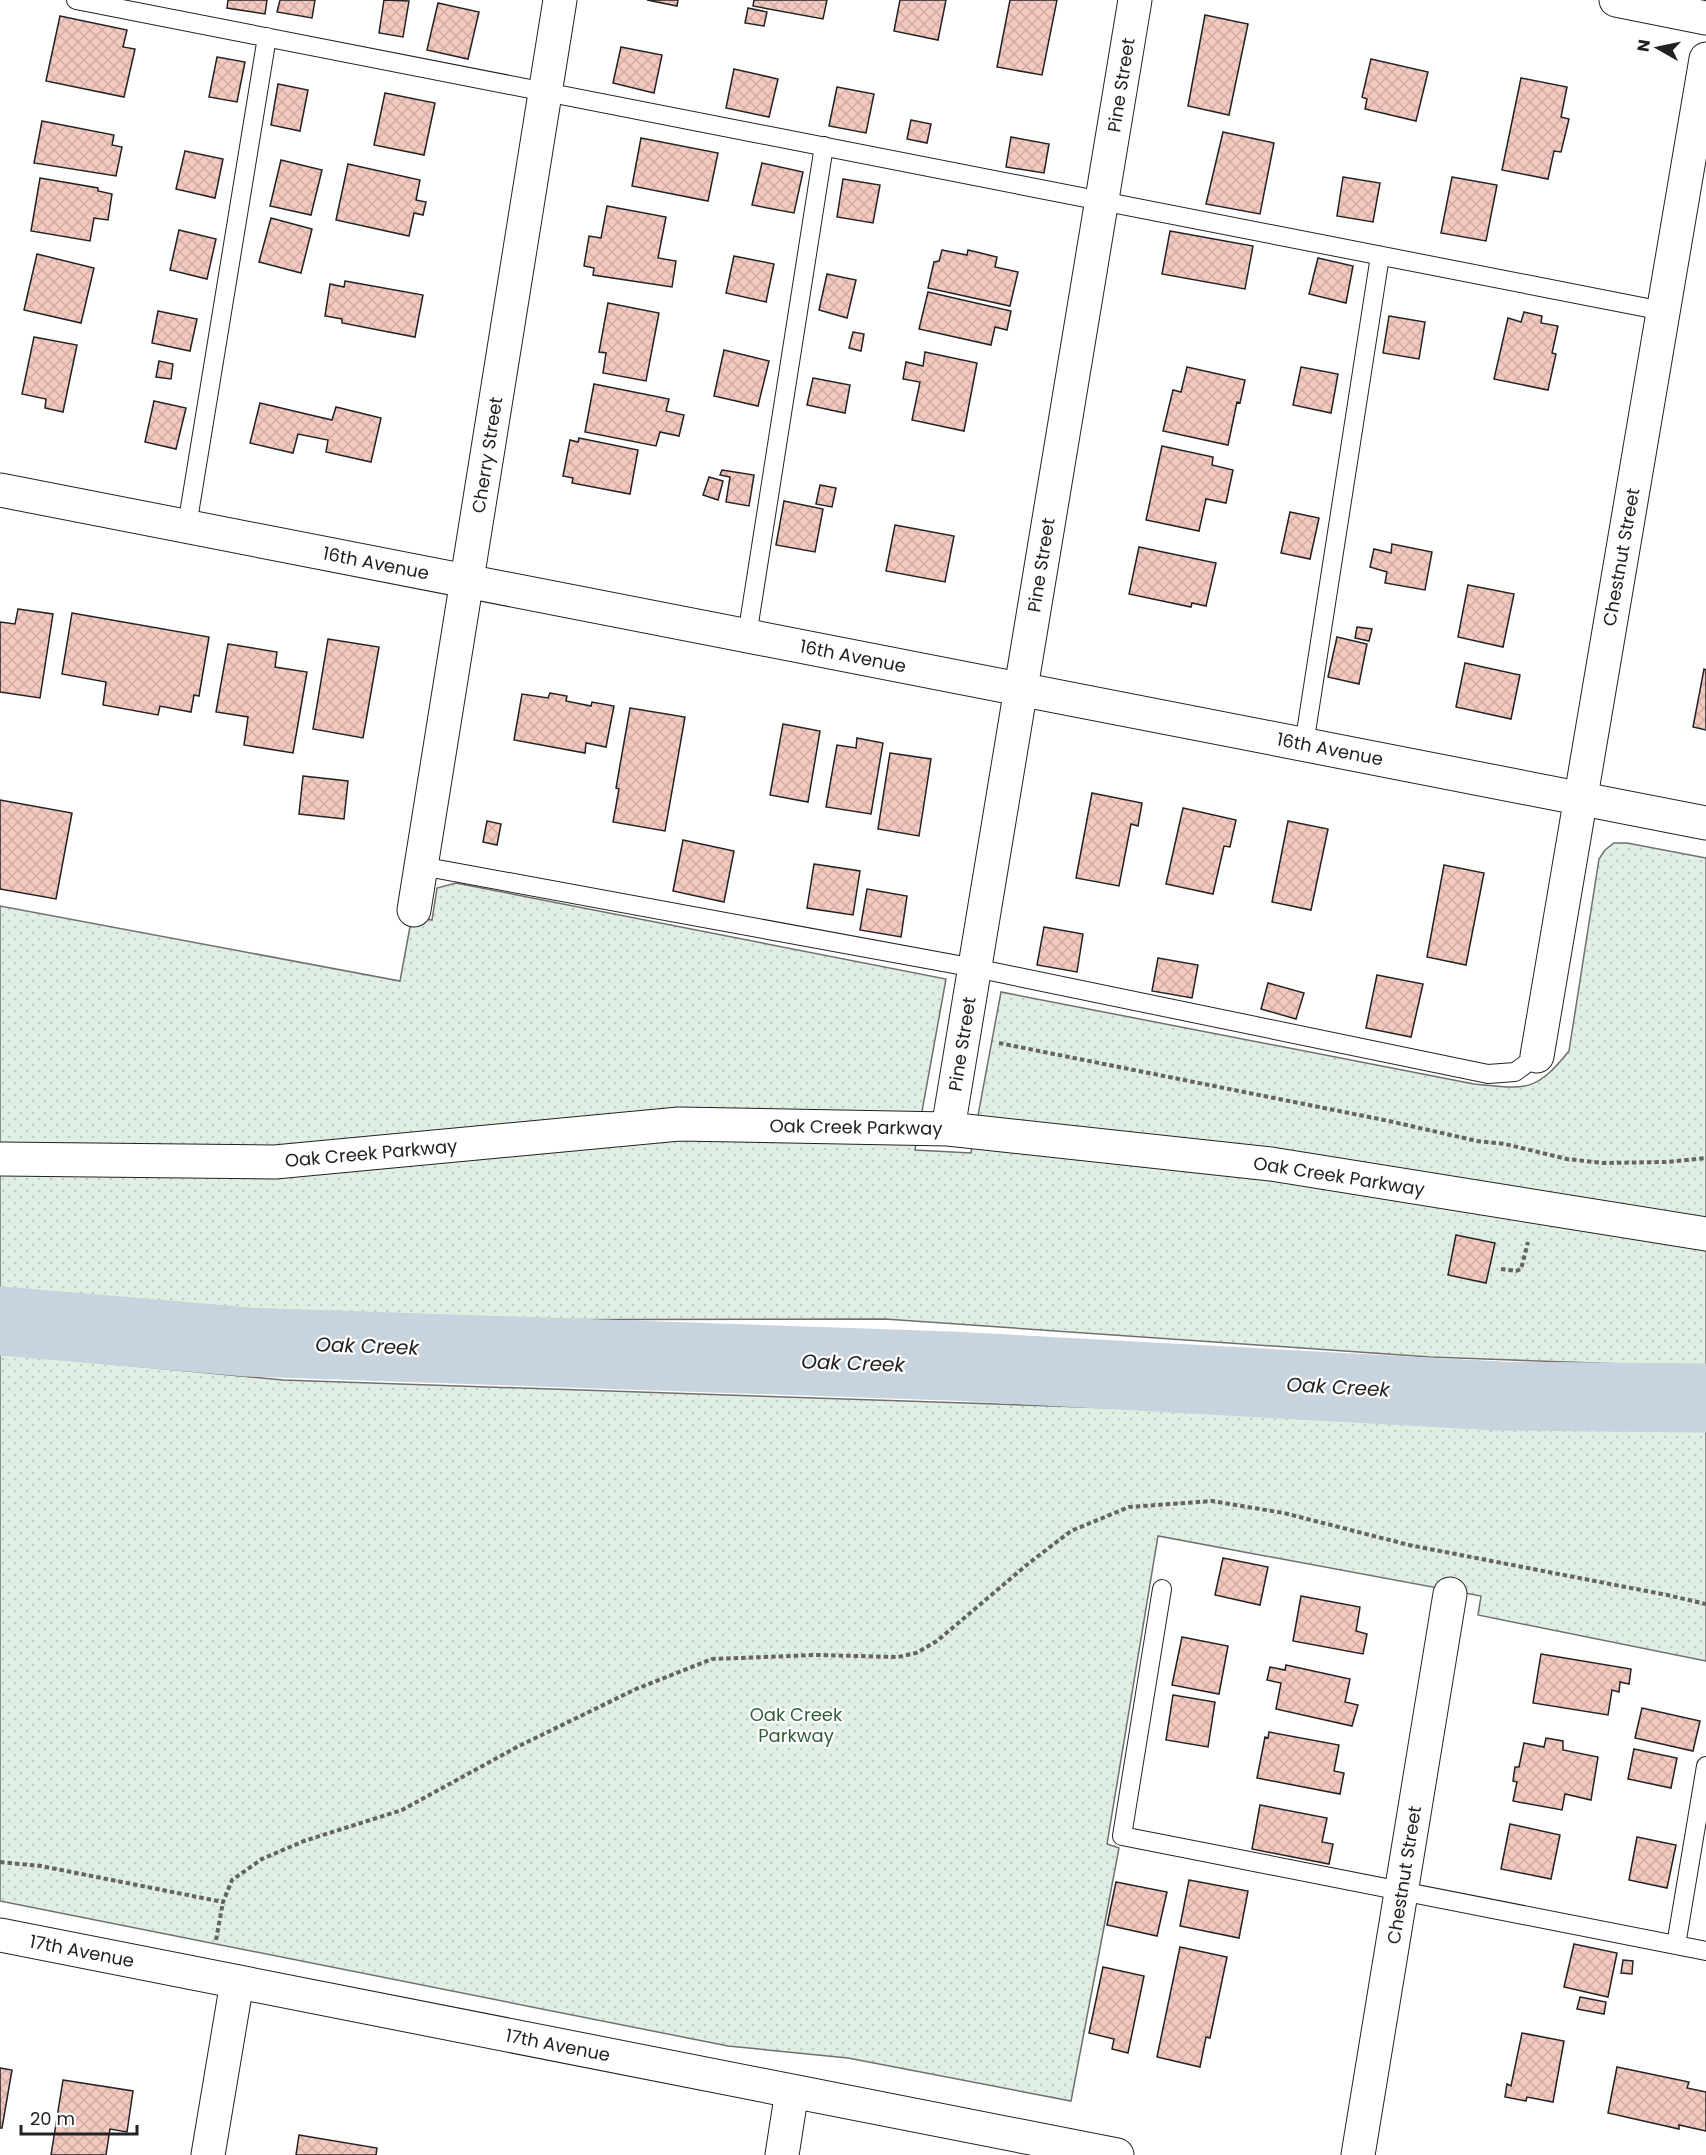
<svg xmlns="http://www.w3.org/2000/svg" width="1706" height="2155" font-family="Poppins,sans-serif">
	<defs>
		<pattern id="grass-dots" width="8" height="8" patternUnits="userSpaceOnUse" patternTransform="scale(1.5)"><rect width="8" height="8" fill="#e0efe3"/><path d="M2 2h.1M6 6h.1" fill="none" stroke="#c0cdc2" stroke-width="1.8" stroke-linecap="round"/></pattern>
		<pattern id="building-cross-hatch" width="8" height="8" patternUnits="userSpaceOnUse" patternTransform="scale(1.5)"><rect width="8" height="8" fill="#f3c9c0"/><path d="M0 0l8 8M0 8l8-8" fill="none" stroke="#d0aca5"/></pattern>
	</defs>
	<rect width="100%" height="100%" fill="#fff"/>
	<path fill="url(#grass-dots)" stroke="#6f6f6f" stroke-width="1.5" d="M1614,843h13l79,15v509l-276,-10 -545,-38 -540,1 -58,-2 -287,-27v-385l400,75 12,-65 20,4 5,-32 19,-5 490,96 -31,171 56,3 30,-161 473,92c52,5 61,9 95,-33l30,-192 6,-9z
		M0,1353l283,27 1423,48v233l-228,-46 3,-19 -323,-60 -51,308 12,4 -48,253 -223,-43 -120,-12 -728,-145z"/>
	<g fill="none" stroke-linecap="round" stroke-linejoin="round">
		<path stroke="#c7d3dd" stroke-width="69" d="M0,1321l248,21 703,24 549,30 206,2"/>
	</g>
	<path fill="url(#building-cross-hatch)" stroke="#222" stroke-width="1.5" d="M228,0h39l-2,14 -38,-6z
		M280,0h35l-3,18 -35,-6z
		M384,0l25,1 -6,36 -24,-4z
		M647,0h31l-1,6z
		M754,0h73l-4,19 -70,-13z
		M900,0h46l-8,40 -44,-9z
		M1010,0h47l-15,75 -45,-8z
		M438,3l41,9 -11,47 -41,-9z
		M748,8l19,4 -3,14 -19,-3z
		M1205,15l43,9 -19,91 -41,-9z
		M60,16l67,14 -4,17 12,2 -11,48 -78,-16z
		M621,47l41,8 -8,38 -41,-10z
		M217,57l28,5 -8,40 -28,-5z
		M1371,59l57,13 -12,49 -51,-12 2,-10 -5,-2z
		M734,69l44,10 -9,38 -43,-9z
		M1521,78l46,9 -6,30 8,2 -8,33 -7,-1 -6,28 -46,-9z
		M278,84l30,6 -8,41 -29,-6z
		M837,87l37,7 -8,39 -37,-7z
		M385,93l50,10 -11,52 -50,-10z
		M911,120l20,4 -4,19 -20,-4z
		M42,121l72,14 -2,10 10,2 -6,29 -82,-13z
		M1223,132l51,11 -14,71 -54,-10z
		M1011,137l38,7 -5,29 -38,-6z
		M641,138l77,15 -10,48 -76,-15z
		M185,151l38,8 -8,39 -39,-9z
		M281,160l41,10 -11,45 -41,-9z
		M762,163l41,9 -9,41 -42,-8z
		M348,164l72,16 -4,20 10,2 -3,13 -9,-2 -5,23 -73,-16z
		M1343,177l37,6 -7,39 -36,-6z
		M1452,177l45,8 -11,56 -45,-8z
		M40,178l58,10v3l14,3 -4,26 -14,-2 -4,23 -59,-10z
		M843,179l37,6 -7,38 -36,-6z
		M607,206l59,11 -8,41 18,3 -4,26 -79,-12 1,-7 -10,-2 5,-30 12,2z
		M271,218l41,11 -11,44 -42,-11z
		M179,230l37,9 -9,40 -37,-9z
		M1170,231l83,15 -8,43 -83,-15z
		M942,250l25,5 1,-5 29,7 -2,10 23,5 -8,34 -82,-18 6,-26 5,-1z
		M37,254l57,14 -13,55 -57,-13z
		M734,256l40,8 -8,38 -40,-9z
		M1318,258l35,8 -7,37 -37,-9z
		M827,274l29,6 -9,38 -28,-8z
		M345,281l78,14 -8,42 -73,-14v-4l-17,-3 5,-32 14,3z
		M928,292l83,19 -4,19 -12,-3 -4,18 -72,-16z
		M608,303l51,10 -13,68 -43,-8 3,-20 -7,-1z
		M158,311l39,8 -7,32 -38,-8z
		M1524,312l18,4 -1,7 17,3 -6,27 4,1 -8,36 -54,-11 14,-61 13,4z
		M1389,316l36,6 -6,37 -36,-6z
		M853,332l11,2 -3,17 -12,-3z
		M34,337l43,8 -14,67 -18,-4 1,-9 -24,-5z
		M724,350l45,11 -11,45 -44,-10z
		M925,352l52,11 -13,68 -52,-11 8,-38 -17,-3 3,-17 17,4z
		M159,361l14,3 -2,15 -15,-2z
		M1187,367l58,13 -5,23 -3,-1 -9,43 -65,-14 10,-41 8,2z
		M1301,367l37,7 -7,39 -38,-8z
		M813,378l37,7 -5,28 -38,-8z
		M594,384l75,15 -3,12 18,4 -5,21 -19,-4 -4,14 -71,-14z
		M154,401l32,7 -10,41 -31,-7z
		M260,403l72,17 4,-13 45,11 -10,44 -45,-10 2,-12 -30,-6 -5,19 -43,-10z
		M579,438l59,12 -8,44 -58,-11 1,-5 -10,-2 7,-36 8,2z
		M1162,446l51,11 -1,8 21,5 -7,33 -20,-4 -7,32 -53,-11z
		M722,470l32,5 -5,31 -23,-4 4,-25 -10,-2z
		M709,477l14,4 -5,19 -15,-5z
		M820,485l16,3 -4,19 -16,-3z
		M784,501l39,8 -8,43 -39,-7z
		M1290,512l29,6 -9,41 -29,-6z
		M895,525l59,11 -9,46 -59,-11z
		M1392,544l40,8 -7,38 -40,-7 2,-11 -17,-5 4,-18 17,4z
		M1139,547l77,16 -10,43 -14,-3 -1,4 -62,-13z
		M1468,585l46,9 -11,53 -45,-10z
		M18,609l35,5 -13,84 -40,-6v-70l15,2z
		M72,613l137,24 -10,59 -5,-1 -3,17 -31,-6 -2,9 -55,-10 3,-23 -44,-8z
		M1357,627l15,2 -3,12 -14,-3z
		M1337,637l30,7 -8,40 -31,-7z
		M328,639l51,8 -16,91 -50,-9z
		M228,644l49,8 -2,15 32,5 -14,81 -49,-8 4,-28 -32,-5z
		M1465,663l55,12 -9,44 -55,-12z
		M1704,669l2,1v60l-13,-3z
		M550,693l17,3 -1,5 25,5 1,-4 22,4 -8,41 -20,-4 -1,10 -71,-13 8,-46 26,4z
		M630,708l55,9 -20,114 -52,-9 6,-33 -3,-1z
		M783,724l37,7 -12,71 -38,-7z
		M857,738l26,5 -12,71 -45,-7 11,-62 19,3z
		M890,753l41,6 -12,77 -41,-7z
		M303,776l45,5 -4,38 -45,-5z
		M1092,793l50,10 -4,23 -7,-2 -12,62 -43,-8z
		M0,800l72,13 -16,86 -56,-10z
		M1183,808l53,12 -6,27 -6,-1 -11,48 -47,-10z
		M487,821l14,3 -4,21 -14,-3z
		M1288,821l40,8 -17,81 -39,-8z
		M683,840l51,11 -10,51 -51,-11z
		M814,864l46,7 -7,44 -46,-7z
		M1444,865l40,8 -18,92 -39,-8z
		M867,889l40,7 -6,41 -41,-7z
		M1044,927l39,7 -6,38 -40,-7z
		M1158,958l40,7 -6,33 -40,-7z
		M1377,975l46,9 -12,53 -45,-9z
		M1268,983l36,10 -8,26 -35,-10z
		M1456,1235l39,8 -9,40 -38,-8z
		M1223,1558l45,9 -8,38 -45,-10z
		M1301,1596l59,11 -4,24 11,3 -4,20 -70,-13z
		M1182,1637l46,9 -9,48 -47,-9z
		M1541,1654l90,15 -2,15 -9,-2 -1,10 -7,-2 -4,25 -75,-12z
		M1286,1665l64,14 -5,23 13,3 -6,21 -76,-17 5,-26 -14,-3 3,-13 15,3z
		M1173,1695l42,7 -7,45 -42,-7z
		M1642,1708l58,13 -7,30 -58,-13z
		M1269,1732l70,13 -5,26 10,2 -4,21 -83,-16 8,-41 3,1z
		M1546,1738l17,3v9l35,7 -7,43 -26,-6 -3,16 -49,-9 4,-19 -4,-1 2,-14h4l5,-24 20,4z
		M1634,1749l43,9 -6,30 -43,-9z
		M1260,1805l67,13 -5,24 11,2 -4,20 -77,-15z
		M1510,1824l50,11 -9,44 -50,-10z
		M1637,1837l39,8 -9,43 -38,-8z
		M1189,1880l59,11 -9,47 -59,-12z
		M1116,1882l51,10 -10,44 -50,-11z
		M1574,1944l43,9 -9,44 -44,-10z
		M1180,1947l47,10 -17,81 -4,-1 -6,30 -43,-10z
		M1623,1960l10,1 -1,13 -11,-1z
		M1103,1967l41,9 -16,77 -16,-4 2,-10 -25,-6z
		M1580,1997l26,5 -2,12 -27,-5z
		M1522,2033l42,8 -11,61 -26,-5 -1,4 -21,-4 2,-13 4,2z
		M1617,2067l72,15 -2,6 19,4v39l-27,-6v4l-71,-16z
		M0,2068l12,2 -10,58h-2z
		M63,2080l70,11 -6,41 -17,-3 -4,26h-55z
		M299,2135l78,13 -1,7h-80z"/>
	<g fill="none" stroke-linecap="round" stroke-linejoin="round">
		<g stroke="#222" stroke-width="20">
			<path id="service" d="M76,0l1587,311
				M187,526l80,-489
				M747,636l77,-490
				M1304,745l76,-489
				M421,866l554,102 513,106 27,-2 22,-16
				M1162,1589l-40,247 584,115
				M1676,1945l30,-179"/>
		</g>
		<g stroke="#222" stroke-width="35">
			<path id="minor" d="M0,490l1706,333
				M414,910l146,-910
				M1537,1056l169,-997
				M948,1129l187,-1129
				M0,1159l275,3 404,-38 269,5 323,35 435,70
				M0,1935l1117,220
				M208,2155l29,-173
				M782,2155l10,-64
				M1358,2155l92,-561"/>
		</g>
		<g stroke="#222" stroke-width="35">
			<path id="tertiary" d="M1616,0l90,18"/>
		</g>
		<path stroke="#646464" stroke-width="4" stroke-dasharray="4.5 3" stroke-linecap="butt" d="M999,1043l390,78 88,20 28,3 62,15 36,4 63,-1 40,-4
			M1501,1269l15,2 5,-2 7,-27
			M0,1862l41,4 182,36 9,-22 30,-21 42,-18 98,-31 115,-63 119,-58 76,-30 104,-4 82,2 18,-4 21,-12 92,-78 42,-32 58,-24 83,-6 72,12 125,32 258,50 39,9
			M216,1940l7,-38"/>
		<use href="#service" stroke="#fff" stroke-width="18"/>
		<use href="#minor" stroke="#fff" stroke-width="33"/>
		<use href="#tertiary" stroke="#fff" stroke-width="33"/>
	</g>
	<g text-anchor="middle" dominant-baseline="central" stroke-width="4.5" stroke-linejoin="round" paint-order="stroke">
		<g font-size="18" fill="#222" stroke="#fff">
			<text transform="translate(1121 85) rotate(-81)">Pine Street</text>
			<text transform="translate(487 455) rotate(-81)">Cherry Street</text>
			<text transform="translate(1621 557) rotate(-80)">Chestnut Street</text>
			<text transform="translate(376 563) rotate(11)">16th Avenue</text>
			<text transform="translate(1041 565) rotate(-81)">Pine Street</text>
			<text transform="translate(853 656) rotate(11)">16th Avenue</text>
			<text transform="translate(1330 749) rotate(11)">16th Avenue</text>
			<text transform="translate(962 1044) rotate(-81)">Pine Street</text>
			<text transform="translate(856 1127) rotate(1)">Oak Creek Parkway</text>
			<text transform="translate(371 1153) rotate(-5)">Oak Creek Parkway</text>
			<text transform="translate(1339 1176) rotate(9)">Oak Creek Parkway</text>
			<text transform="translate(1404 1875) rotate(-81)">Chestnut Street</text>
			<text transform="translate(82 1951) rotate(11)">17th Avenue</text>
			<text transform="translate(558 2045) rotate(11)">17th Avenue</text>
		</g>
		<g font-size="18" fill="#2f5e38" stroke="#fff">
			<text x="796" y="1714">Oak Creek<tspan x="796" dy="21">Parkway</tspan></text>
		</g>
		<g font-size="20" font-style="italic" fill="#222" stroke="#fff">
			<text transform="translate(367 1346) rotate(2)">Oak Creek</text>
			<text transform="translate(853 1363) rotate(2)">Oak Creek</text>
			<text transform="translate(1338 1387) rotate(3)">Oak Creek</text>
		</g>
	</g>
	<g transform="translate(1658 48) rotate(279)" stroke="#ffffff" stroke-width="4.5" paint-order="stroke">
	<path d="M0-4.5L10 22L0 15L-10 22Z" fill="#222222"/>
	<text y="-9" font-size="16" font-weight="bold" text-anchor="middle" fill="#222222">N</text>
	</g>
	<path d="M21 2125v9h116v-9" fill="none" stroke="#222222" stroke-width="3"/>
	<text x="30" y="2125" font-size="18" fill="#222222" stroke="#ffffff" stroke-width="4.5" paint-order="stroke">20 m</text>
</svg>
